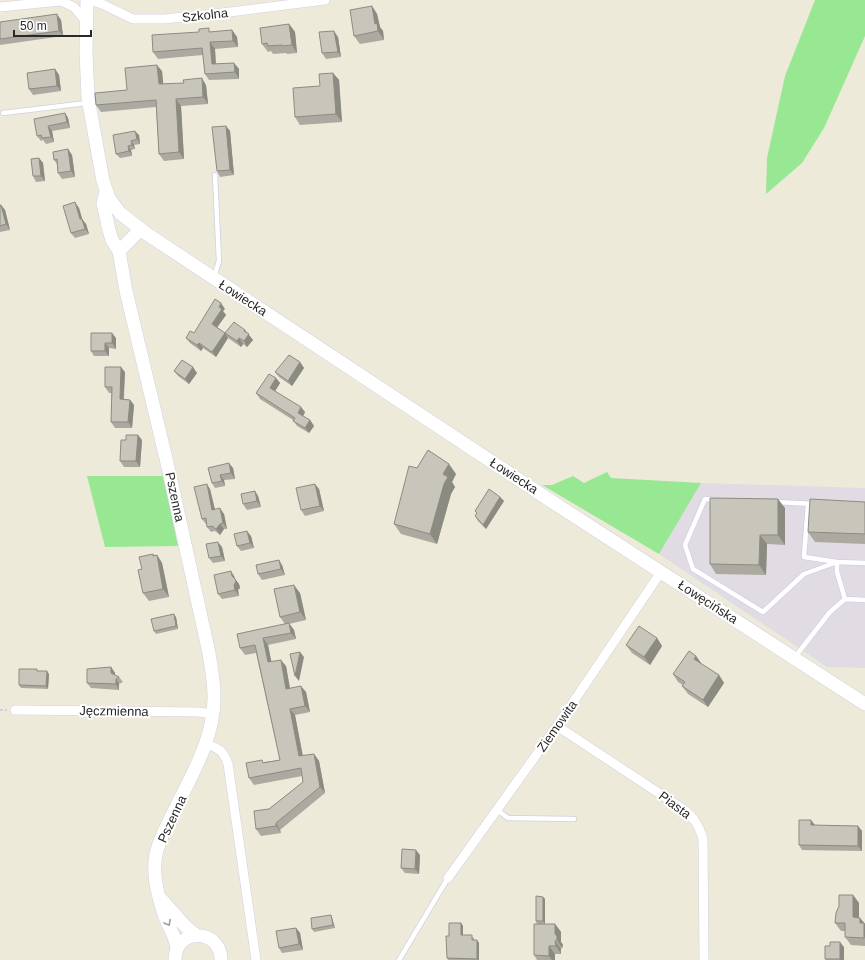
<svg xmlns="http://www.w3.org/2000/svg" width="865" height="960" font-family="Arial,sans-serif">
	<rect width="100%" height="100%" fill="#edeada"/>
	<path fill="#e1dbe4" d="M701,483l164,5v180l-38,-1 -168,-113z"/>
	<path fill="#97e793" d="M815,0h50v36l-41,92 -22,35 -36,31 1,-36 18,-82z
		M607,472l4,6 90,5 -42,71 -117,-69h10l21,-9 11,7z
		M87,476h76l15,70 -73,1z"/>
	<g fill="none" stroke-linecap="round" stroke-linejoin="round">
		<g stroke="#d1cfe3" stroke-width="6">
			<path id="lane" d="M3,113l84,-10
				M214,277l5,-16 -4,-86
				M715,500l-10,-1 -20,46 8,24 70,43 41,-38 33,-12 28,1
				M775,502l40,2
				M808,504l-4,53 33,5v10l8,27
				M795,657l35,-45 15,-13 20,1
				M497,810l11,8 66,1
				M399,960l49,-82"/>
		</g>
		<g stroke="#d1cfe3" stroke-width="10">
			<path id="street" d="M63,0l-2,1 13,6 13,16
				M88,0l14,4 31,15h31l50,-5 111,-14
				M0,7l61,-6
				M15,710l183,2 15,2
				M557,726l126,83c11,8 16,17 20,30l1,121
				M205,743c14,6 18,7 23,21l28,196
				M448,878l109,-152 104,-154"/>
		</g>
		<g stroke="#d1cfe3" stroke-width="14">
			<path id="secondary" d="M87,0l-1,52 2,46 15,83 6,17 11,15 27,21 404,267 314,203
				M106,191l-3,12 6,27 3,10 7,11 7,40 42,176 41,186c2,14 5,28 5,42 1,38 -18,73 -35,106 -8,17 -19,35 -23,53 -4,19 2,43 8,60 4,13 11,20 13,34
				M119,251l21,-21
				M161,899c12,12 21,27 35,36
				M175,960c0,-33 46,-32 46,0"/>
		</g>
		<path stroke="#d0d0d0" stroke-width="2" stroke-dasharray="3 2" stroke-linecap="butt" d="M0,710h7"/>
		<use href="#lane" stroke="#fff" stroke-width="4.5"/>
		<use href="#street" stroke="#fff" stroke-width="9"/>
		<use href="#secondary" stroke="#fff" stroke-width="13"/>
	</g>
	<path fill="#acaaa0" d="M372,6l5,8 3,13 3,4 1,9 -24,4 -6,-8z
		M61,20l2,16 -63,9v-23z
		M289,24l6,8 2,21 -10,1 -1,-1 -13,1 -2,-3 -3,1 -6,-8z
		M232,30l5,7 1,10 -23,2 1,15 18,-1 5,6v10l-30,1 -4,-6 -2,-19 -45,4 -5,-7 58,-20z
		M338,37l3,20 -15,2 -4,-6z
		M55,69l4,6 2,16 -28,4 -4,-6z
		M162,71l1,13 43,1 2,19 -27,2 3,53 -20,2 -5,-7 -3,-47 -55,5 -5,-7 31,-15z
		M333,73l6,7 3,42 -42,3 -5,-8 25,-31z
		M65,113l3,5 2,10 -18,3 2,11 -8,2 -3,-4 -2,1 -4,-5z
		M226,126l4,5 4,44 -14,2 -3,-6z
		M113,135h26l1,9 -6,1 1,4 -4,1 1,6 -12,2 -4,-4z
		M68,149l4,6 3,22 -13,2 -4,-6 -1,-9 -3,-4z
		M39,158l4,5 2,18 -9,1 -3,-6z
		M0,205h1l4,5 5,20 -10,2z
		M79,208l3,11 4,5 3,10 -14,4 -4,-5z
		M225,309l-2,2 3,4 -9,12 8,6 20,-3 8,10 -6,7 -4,-3 -2,3 -13,-9 -12,19 -13,-9 -2,3 -11,-8 -4,-5 8,-5z
		M116,338v11l-7,-1v8h-15l-3,-5z
		M300,362l4,6 -12,18 -13,-9 -4,-5z
		M174,371l23,2 -8,11 -11,-8z
		M125,372l-1,27 6,1 4,5 -2,23h-17l-4,-6 1,-29h-3l-4,-6z
		M276,378l4,5 -5,8 30,21 -2,4 7,4 4,6 -5,7 -12,-7 -4,-6 -33,-21 -4,-6z
		M142,440l-2,27h-16l-4,-6z
		M208,468h25l2,11 -11,1 1,6 -10,2 -3,-5z
		M417,468l39,6 -4,8 3,5 -4,7 -14,50 -36,-10 -7,-10z
		M210,489l5,20 9,5 3,15h-3l-4,6 -5,-4 -4,1 -4,-5v-3h-1l-4,-5z
		M319,489l5,22 -19,5 -4,-6z
		M255,491l3,5 3,11 -14,3 -4,-6z
		M500,497l4,4 -18,28 -8,-8 -3,-5 2,-2 -2,-3z
		M865,502v42l-50,-2 -7,-10z
		M785,508v37l-18,-1 -1,31 -50,-1 -6,-10z
		M251,536l3,12 -13,3 -4,-5z
		M222,547l3,14 -12,2 -4,-5z
		M153,554l1,1h3l5,8 7,34 -20,4 -6,-8 -1,-24z
		M282,565l3,10 -23,5 -4,-6z
		M234,576l1,3 4,5 1,4 -2,2 1,6 -17,3 -4,-5z
		M300,593l6,27 -17,4 5,6 2,9 -28,6 3,17 15,4 4,22 16,4 4,20 -15,3 8,41 11,-2 5,7 6,32 -45,37 1,3 -20,3 -5,-7 13,-20 34,-27 -1,-6 -48,9 -5,-7 15,-16 16,-2 -24,-107 -11,2 -5,-7 45,-24 -5,-7z
		M176,617l2,12 -22,5 -2,-3z
		M657,638l5,8 -12,19 -18,-12 -6,-8z
		M696,656l5,7v1l18,11 5,8 -16,24 -20,-13 -6,-8 1,-1 -5,-3 -5,-8z
		M111,667l4,6v2l4,2 4,5 -4,2v6l-28,-2 -4,-5z
		M49,674l-1,15 -27,-1 -2,-3z
		M858,826l4,5v20l-60,-1 -3,-5z
		M420,855l-1,19 -14,-1 -4,-5z
		M853,895l6,8v14l1,1 5,6v22l-14,-1 -6,-8v-6h-4l-6,-8z
		M543,897l2,2v25h10l6,8v10l2,3 -1,3 -1,1v5h-6v6h-18l-3,-5 3,-31 -1,-3z
		M332,918l3,10 -21,4 -2,-3z
		M461,923l2,3v9l11,3v2l5,3v17h-31l-1,-2 2,-22z
		M296,928l4,5 3,17 -21,3 -3,-5z
		M844,947v13h-18l-1,-1z"/>
	<path fill="#8c8b82" d="M372,6l5,8 3,13 3,4 1,9 -6,-9 -3,-7z
		M57,14l4,6 2,16 -4,-5z
		M289,24l6,8 2,21 -5,-8z
		M232,30l5,7 1,10 -5,-6z
		M334,31l4,6 3,20 -3,-5z
		M210,42l5,7 1,21 -4,-6z
		M234,63l5,6v10l-4,-7z
		M157,65l5,6 2,20 -5,-7z
		M55,69l4,6 2,16 -4,-5z
		M333,73l6,7 3,42 -6,-8z
		M202,78l4,7 2,19 -5,-7z
		M176,99l5,7 3,53 -5,-7z
		M65,113l3,5 2,10 -3,-6z
		M48,126l4,5 2,11 -3,-5z
		M226,126l4,5 4,44 -4,-5z
		M135,131l4,4 1,9 -3,-5z
		M131,141l3,4 1,4 -3,-4z
		M128,146l3,4 1,6 -3,-5z
		M68,149l4,6 3,22 -4,-6z
		M39,158l4,5 2,18 -4,-5z
		M75,202l4,6 5,17 -4,-6z
		M1,205l4,5 5,20 -4,-6z
		M82,219l4,5 3,10 -4,-5z
		M221,303l4,6 -2,2 3,4 -10,14 -4,-5 7,-17z
		M245,330l8,10 -6,7 -3,-6v-10z
		M112,333l4,5v11l-4,-6z
		M225,333l3,5 -12,19 -4,-5z
		M239,338l4,6 -2,3 -4,-6z
		M105,343l4,5v8l-4,-5z
		M199,343l4,5 -2,3 -4,-6z
		M300,362l4,6 -12,18 -4,-5z
		M121,367l4,5 -2,33 -3,-6z
		M193,367l4,6 -8,11 -4,-5z
		M276,378l4,5 -6,10 -4,-5z
		M130,400l4,5 -2,23 -4,-6z
		M301,407l4,5 -3,6 -4,-5z
		M310,420l4,6 -5,7 -4,-5z
		M138,435l4,5 -2,27 -4,-6z
		M229,463l4,5 2,11 -4,-6z
		M449,464l7,10 -4,8 3,5 -4,7 -14,50 -7,-10 13,-60z
		M220,475l4,5 1,6 -3,-5z
		M207,484l3,5 6,26 -4,-5z
		M315,484l4,5 5,22 -4,-5z
		M255,491l3,5 3,11 -4,-6z
		M500,497l4,4 -18,28 -3,-4z
		M778,499l7,9v37l-7,-10z
		M220,508l4,6 3,15 -4,-6z
		M220,524l4,5 -4,6 -4,-6z
		M247,531l4,5 3,12 -4,-5z
		M760,535l7,9 -1,31 -7,-10z
		M218,542l4,5 3,14 -4,-5z
		M153,554l5,7 -1,-6 5,8 7,34 -6,-8z
		M279,560l3,5 3,10 -4,-6z
		M231,571l3,5 2,5 -4,-5z
		M235,579l4,5 1,4 -2,2 1,6 -4,-6 -1,-5z
		M294,585l6,8 6,27 -6,-8z
		M174,614l2,3 2,12 -2,-3z
		M289,623l5,7 2,9 -5,-6z
		M263,638l5,7 5,24 -5,-7z
		M657,638l5,8 -12,19 -6,-8z
		M300,652l4,5 -5,24 -4,-5z
		M696,656l5,7 -2,4 -5,-8z
		M281,660l5,6 5,29 -5,-6z
		M111,667l4,6v5l-4,-5z
		M47,671l2,3 -1,15 -2,-3z
		M719,675l5,8 -16,24 -5,-7z
		M116,679l3,5v6l-3,-6z
		M301,686l5,6 4,20 -5,-6z
		M290,709l5,6 9,48 -5,-7z
		M314,754l5,7 6,32 -5,-6z
		M811,820l4,5h-4z
		M276,823l4,7 1,3 -5,-7z
		M858,826l4,5v20l-4,-5z
		M416,850l4,5 -1,19 -4,-5z
		M853,895l6,8v22l-6,-8z
		M543,897l2,2v25l-2,-3z
		M331,915l1,3 3,10 -2,-3z
		M860,918l5,6v15l-5,-16z
		M461,923l2,3v12l-2,-3z
		M555,924l6,8v10l2,3 -1,3 -5,-8 -2,-6z
		M296,928l4,5 3,17 -4,-6z
		M477,940l2,3v17h-1l-1,-1z
		M555,941l6,8v5l-5,-8z
		M840,942l4,5v13h-3l-1,-1z
		M549,946l6,8v6h-3l-3,-4z"/>
	<path fill="#c8c6ba" stroke="#8c8b82" d="M372,6l3,18 2,-1 1,8 -24,5 -4,-26z
		M57,14l2,17 -59,8v-17z
		M289,24l3,21 -10,1v-1l-14,1 -1,-3 -5,1 -2,-16z
		M209,28v4l23,-2 1,11 -23,1 2,22 22,-1 1,9 -30,2 -3,-26 -49,4 -1,-17 47,-3v-3z
		M334,31l4,21 -16,1 -3,-21z
		M157,65l2,19 25,-1 -1,-3 19,-2 1,19 -27,2 3,53 -20,2 -3,-54 -60,5 -1,-12 32,-3 -2,-22z
		M55,69l2,17 -28,3 -2,-16z
		M333,73l3,41 -41,3 -2,-29 27,-2 -1,-12z
		M65,113l2,9 -19,4 3,11 -9,1 -1,-3 -4,1 -3,-17z
		M226,126l4,44 -13,1 -5,-44z
		M135,131l2,8 -6,2 1,4 -4,1 1,5 -13,3 -3,-19z
		M68,149l3,22 -13,2 -1,-14 -3,1 -1,-8z
		M39,158l2,18h-8l-2,-17z
		M75,202l5,17h2l3,10 -14,4 -8,-27z
		M0,205h1l5,19 -6,2z
		M215,299l6,4 -2,4 3,2 -10,15 13,9 -13,19 -13,-9 -2,2 -11,-7 4,-7 4,2z
		M234,322l11,8 -1,1 5,3 -5,7 -5,-3 -2,3 -12,-8z
		M91,333h21v10h-7v8h-14z
		M289,355l11,7 -12,19 -13,-9z
		M182,360l11,7 -8,12 -11,-8z
		M105,367h16l-1,32 10,1 -2,22h-17l1,-35h-7z
		M269,374l7,4 -6,10 31,19 -3,6 12,7 -5,8 -12,-7 2,-3 -39,-25z
		M126,435h12l-2,26h-16l1,-21h5z
		M428,450l21,14 -6,10 5,3 -4,7 -14,50 -36,-10 15,-58 8,2z
		M229,463l2,10 -11,2 2,6 -10,2 -4,-15z
		M207,484l5,26 8,-2 3,15 -3,1 -4,5 -4,-3 -5,1 -1,-9 -4,1 -8,-32z
		M315,484l5,22 -19,4 -5,-22z
		M489,489l11,8 -17,28 -8,-9 2,-3 -2,-2z
		M255,491l2,10 -14,3 -2,-10z
		M710,498l68,1v36h-18l-1,30 -49,-1z
		M810,499l55,3v32l-57,-2z
		M247,531l3,12 -13,3 -3,-12z
		M218,542l3,14 -12,2 -3,-14z
		M153,554v2l4,-1 6,34 -20,4 -5,-23 4,-1 -3,-12z
		M279,560l2,9 -23,5 -2,-9z
		M231,571l1,5 3,3 1,3 -2,3 1,5 -17,4 -4,-19z
		M294,585l6,27 -20,5 -6,-28z
		M174,614l2,12 -22,5 -3,-12z
		M289,623l2,10 -28,5 5,24 13,-2 5,29 15,-3 4,20 -15,3 9,47 15,-2 6,33 -44,36v3l-20,3 -2,-18 15,-2 34,-27 -2,-14 -52,10 -3,-15 16,-3 1,3 17,-3 -25,-115 -15,3 -3,-14z
		M639,626l18,12 -13,19 -18,-12z
		M689,651l7,5 -2,3 25,16 -16,25 -21,-14 3,-4 -12,-8z
		M300,652l-5,24 -5,-22z
		M111,667v6l8,4 -3,2v5l-29,-1v-14z
		M19,669h18v2h10l-1,15 -27,-1z
		M799,820h12v5l47,1v20l-59,-1z
		M402,849l14,1 -1,19 -14,-1z
		M839,895h14v22l7,1v5h4v15l-19,-1v-14h-10l1,-10 3,-7z
		M536,896l7,1v24h-7z
		M331,915l2,10 -21,4 -1,-11z
		M449,923h12v12h11v5h5v19l-30,-1 -1,-22h3z
		M534,924h21v10l2,2v4l-2,1 1,5h-7v10l-15,-1z
		M296,928l3,16 -20,4 -3,-17z
		M830,942h10v17h-15v-13h5z"/>
	<defs><path id="oneway-chevron" d="M-2-3.5L2.5 0L-2 3.5" fill="none" stroke-width="1.6" stroke-linecap="round" stroke-linejoin="round"/></defs>
	<use stroke="#9f9f9f" href="#oneway-chevron" transform="translate(168 923) rotate(61)"/>
	<g text-anchor="middle" dominant-baseline="central" stroke-width="4" stroke-linejoin="round" paint-order="stroke">
		<g font-size="13" fill="#292929" stroke="#fff">
			<text transform="translate(205 15) rotate(-6)">Szkolna</text>
			<text transform="translate(243 298) rotate(33)">Łowiecka</text>
			<text transform="translate(514 476) rotate(33)">Łowiecka</text>
			<text transform="translate(175 497) rotate(78)">Pszenna</text>
			<text transform="translate(708 602) rotate(33)">Łowęcińska</text>
			<text transform="translate(114 711) rotate(1)">Jęczmienna</text>
			<text transform="translate(557 726) rotate(-55)">Ziemowita</text>
			<text transform="translate(675 805) rotate(37)">Piasta</text>
			<text transform="translate(172 819) rotate(-65)">Pszenna</text>
		</g>
	</g>
	<path d="M14 30v6h77v-6" fill="none" stroke="#292929" stroke-width="2"/>
	<text x="20" y="30" font-size="12" fill="#292929" stroke="#ffffff" stroke-width="3" paint-order="stroke">50 m</text>
</svg>
